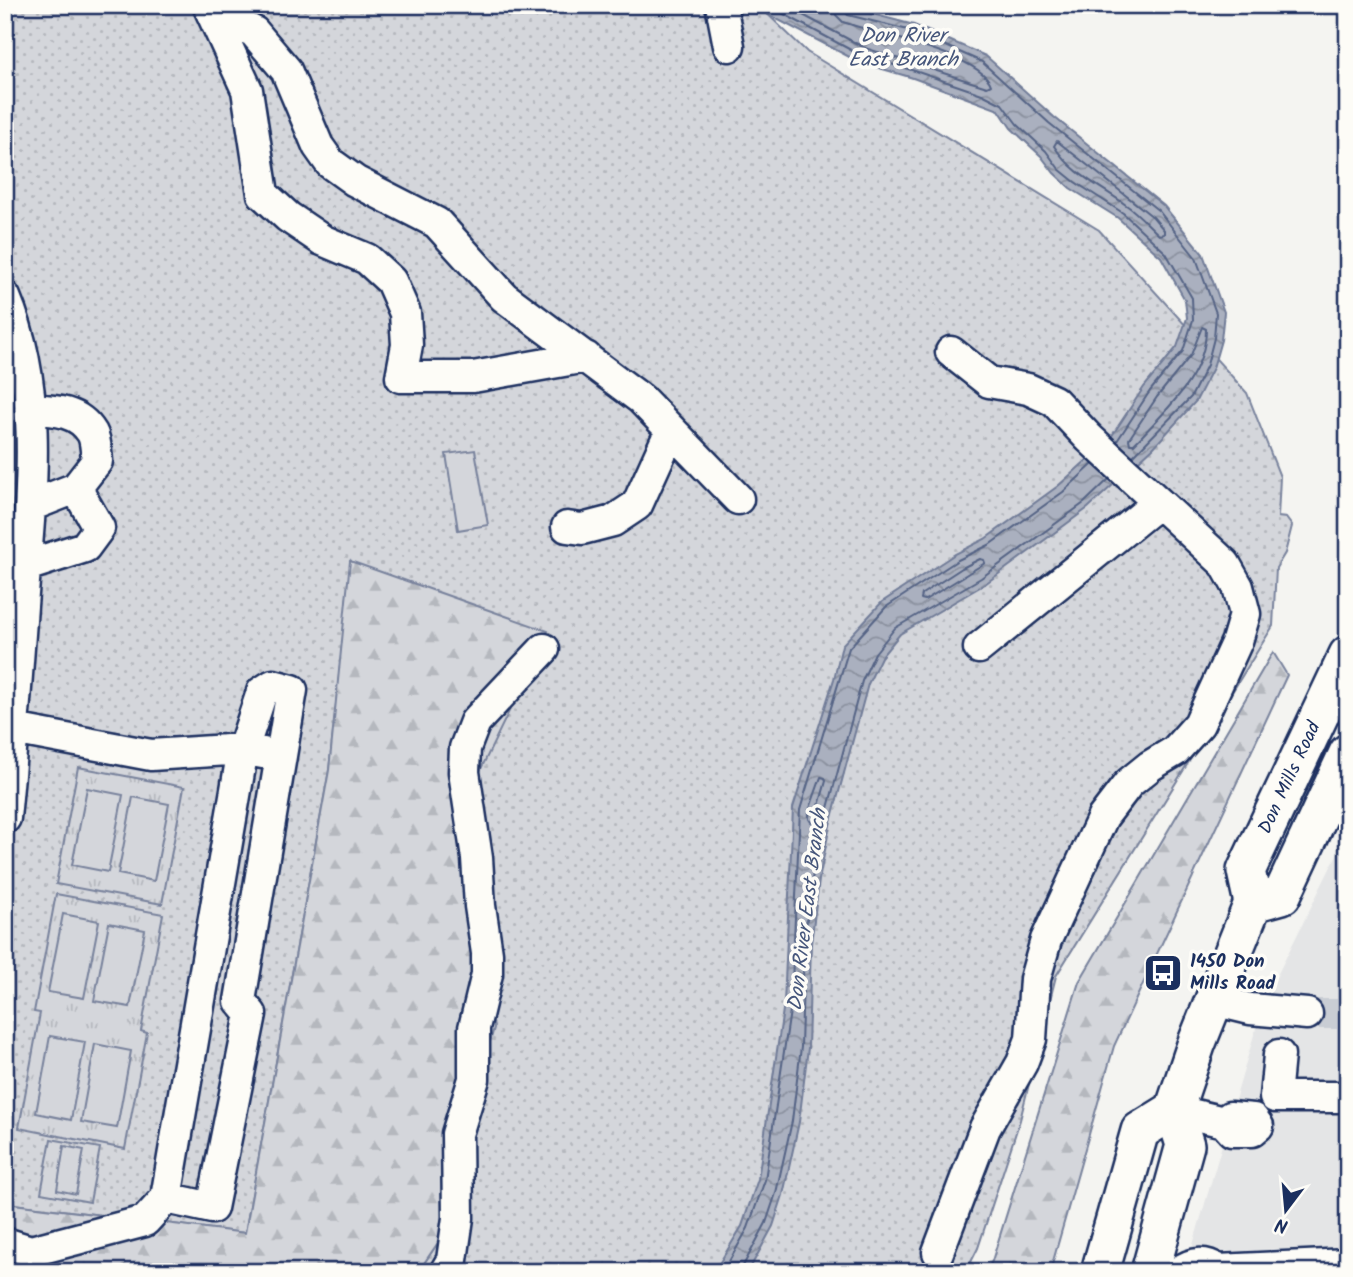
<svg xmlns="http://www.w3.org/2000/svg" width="1353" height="1277" font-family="Kalam,sans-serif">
	<defs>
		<pattern id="grass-dots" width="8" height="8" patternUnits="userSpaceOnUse" patternTransform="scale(1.75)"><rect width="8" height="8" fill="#d4d6db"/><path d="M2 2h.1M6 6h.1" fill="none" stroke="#b5b8be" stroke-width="1.8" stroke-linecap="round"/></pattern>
		<pattern id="forest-firs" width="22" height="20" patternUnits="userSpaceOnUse" patternTransform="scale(1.75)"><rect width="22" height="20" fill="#d4d6db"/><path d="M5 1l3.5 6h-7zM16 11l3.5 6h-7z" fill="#b5b8be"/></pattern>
		<pattern id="park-tufts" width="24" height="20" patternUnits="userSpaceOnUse" patternTransform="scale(1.75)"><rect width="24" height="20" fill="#d4d6db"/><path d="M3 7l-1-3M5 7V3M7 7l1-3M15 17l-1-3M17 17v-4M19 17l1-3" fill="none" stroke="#b5b8be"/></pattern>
		<pattern id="water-waves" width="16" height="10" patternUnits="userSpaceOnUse" patternTransform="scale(1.75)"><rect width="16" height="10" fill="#aab0bf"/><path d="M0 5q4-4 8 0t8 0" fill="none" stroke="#8a909e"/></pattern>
	</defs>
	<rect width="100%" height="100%" fill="#f4f4f1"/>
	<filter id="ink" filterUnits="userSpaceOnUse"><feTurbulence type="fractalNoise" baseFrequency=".0143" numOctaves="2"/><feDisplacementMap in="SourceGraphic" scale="14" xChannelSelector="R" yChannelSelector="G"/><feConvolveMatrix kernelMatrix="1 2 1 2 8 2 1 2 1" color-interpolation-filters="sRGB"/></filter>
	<g filter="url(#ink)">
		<path fill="#e4e5e6" d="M1348,832v440h-163l78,-268z"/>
		<path fill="url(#grass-dots)" stroke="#78829c" stroke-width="2" d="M5,5h753l49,47 292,178 148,163 33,84 -2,40 8,1 6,8 -7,27 -9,15 -3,58 -217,350 -36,144 -42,128 -12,24h-548l30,-44 14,-420 26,-56 -137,-191 -22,209 -84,463 -240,-30z"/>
		<path fill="url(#forest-firs)" stroke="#78829c" stroke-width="2" d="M350,561l198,70 -86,177 32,220 -23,80 -23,120 -30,44h-413v-69l240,30 84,-463z
			M1273,652l14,23 -173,371 -64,226h-64l6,-11 87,-279z"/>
		<path fill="url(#park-tufts)" stroke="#78829c" stroke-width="2" d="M78,767l106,20 -22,117 -106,-20z
			M56,894l107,20 -22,117 6,2 -22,116 -106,-21 21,-115 -6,-1z
			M51,1139l49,9 -10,54 -49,-9z"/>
		<path fill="#d4d6db" stroke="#78829c" stroke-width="2" d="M475,450l13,75 -30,5 -12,-76z
			M87,788l36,7 -15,77 -36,-7z
			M133,797l36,7 -15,77 -36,-7z
			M63,914l36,7 -15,77 -36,-6z
			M109,923l36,7 -15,77 -36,-6z
			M50,1036l35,6 -14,78 -35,-7z
			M95,1044l36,7 -14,77 -36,-6z
			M64,1146l20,4 -8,44 -19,-4z"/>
		<path fill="url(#water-waves)" stroke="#717c98" stroke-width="2" d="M758,5h80l76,20 72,31 68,61 110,89 39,48 21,58 -3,28 -8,28 -17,33 -43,47 -65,60 -103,76 -85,50 -19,23 -13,27 -38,141 -11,55 -8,64 -3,104 -9,74 -16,73 -10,31 -25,46h-34l28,-46 16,-47 26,-176 9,-195 41,-129 8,-34 40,-43 73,-48 30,-15 73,-53 51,-46 35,-53 33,-40 10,-29 -2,-18 -24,-43 -43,-39 -48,-30 -16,-15 -13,-17 -30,-28 -12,-18 -86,-32 -54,-16 -94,-49z"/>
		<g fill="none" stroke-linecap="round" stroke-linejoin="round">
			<path stroke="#546385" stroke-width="2" d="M767,5l95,51 53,15 67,23 20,10 15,20 29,27 13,18 16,13 48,31 43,40 26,45 1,22 -10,31 -33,40 -33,50
				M784,5l81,43 122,39 4,-2c-10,-30 -118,-52 -148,-63l-7,-7 -2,-10
				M843,5l1,6 4,4 64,16 70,31 67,61 110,88 37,47 20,55 -2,25 -7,27 -16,32 -58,59
				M1057,141l96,76 11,13v4l-5,1c-11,-10 -21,-22 -33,-30 -26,-19 -54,-31 -72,-59z
				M1202,327l4,2c0,45 -37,78 -65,108l-7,7h-4l-1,-5 28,-42 34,-42z
				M980,559l4,1 1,3 -60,37 -4,-1 1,-5 40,-26z
				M821,777l4,1 1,3 -11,39 -4,2 -2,-3v-8z
				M723,1272l25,-44 17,-48 26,-176 9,-194 49,-162 37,-41 72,-47 31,-15 74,-53 30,-28
				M743,1272v-6l23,-43 10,-30 16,-72 9,-74 3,-104 8,-64 12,-56 38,-142 13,-28 20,-25 86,-50 103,-75 25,-24"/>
			<path stroke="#c9cdd4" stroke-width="30" stroke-dasharray="30 15" stroke-linecap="butt" d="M1307,1014h41"/>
			<g stroke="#1b2f5e" stroke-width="35">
				<path id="minor" d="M208,5l39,85 16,104 25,23 34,23 45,19 24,22 14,32 2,32 -6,32h72l113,-20
					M721,5l8,41
					M211,9l43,23 32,38 32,76 12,17 25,18 82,42 67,74 137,102 97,100
					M5,297c41,97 25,207 17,309 -5,71 -10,141 -17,212
					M30,409c23,1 48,1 62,24 4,7 4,19 5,28l-21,27
					M567,527l15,2 31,-8 24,-16 34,-75
					M26,566l59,-19 14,-19 -23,-40 -46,18
					M979,648l179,-145
					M13,729l138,26 92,-6 20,4
					M1213,1000l37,9 57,5
					M1279,1055l-4,42h73
					M1174,1110l50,12 8,9h20l6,-5 -5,-7 -23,-2 -6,5
					M5,1243l26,8 114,-30 21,-23 77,-449 19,-57 11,-7 19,5 -52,311 11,13 -39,194 -46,-10
					M938,1252l47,-124 37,-65 9,-24 4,-60 11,-39 57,-123 26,-34 21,-17 25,-15 24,-27 38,-83 8,-27 -7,-27 -13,-23 -136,-126 -35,-37 -26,-12 -39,-7 -38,-30
					M445,1272l7,-12 6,-42 -1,-84 17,-55v-51l13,-54v-21l-7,-47 -3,-48 -13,-86 1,-24 10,-26 69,-73
					M1179,1272c13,-10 26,-11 39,-2l130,-6"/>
			</g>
			<g stroke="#1b2f5e" stroke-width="42">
				<path id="major" d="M1253,903l29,-8 66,-142
					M1100,1272l40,-141 34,-21
					M1150,1272l35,-127 -11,-35 22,-65 57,-142 -7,-32 102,-216"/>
			</g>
			<use href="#minor" stroke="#fdfcf7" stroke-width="30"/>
			<use href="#major" stroke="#fdfcf7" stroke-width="37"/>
		</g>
	</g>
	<defs>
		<g id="bus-square" transform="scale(2.0125)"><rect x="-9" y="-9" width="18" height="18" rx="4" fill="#1b2f5e" stroke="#fdfcf7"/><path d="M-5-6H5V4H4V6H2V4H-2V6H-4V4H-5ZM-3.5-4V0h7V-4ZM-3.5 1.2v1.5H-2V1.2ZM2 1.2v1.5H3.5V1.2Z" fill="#fff"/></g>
	</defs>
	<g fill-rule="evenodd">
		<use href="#bus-square" x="1163" y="973"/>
	</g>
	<g text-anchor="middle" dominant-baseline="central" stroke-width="7" stroke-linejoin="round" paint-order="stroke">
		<g font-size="19" fill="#1b2f5e" stroke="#fdfcf7">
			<text transform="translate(1290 778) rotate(-65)">Don Mills Road</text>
		</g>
		<g font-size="19" font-weight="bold" fill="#1b2f5e" stroke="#fdfcf7" text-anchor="start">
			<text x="1190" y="962">1450 Don<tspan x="1190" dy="22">Mills Road</tspan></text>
		</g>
		<g font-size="21" font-style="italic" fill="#46567b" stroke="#fdfcf7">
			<text x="903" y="36">Don River<tspan x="903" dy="24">East Branch</tspan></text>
			<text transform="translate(808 910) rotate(-83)">Don River East Branch</text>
		</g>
	</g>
	<rect width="1353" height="1277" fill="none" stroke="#fdfcf7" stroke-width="28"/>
	<rect x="14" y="14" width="1325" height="1249" fill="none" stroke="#1b2f5e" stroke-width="2.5" filter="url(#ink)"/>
	<g transform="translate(1286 1210) rotate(196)" stroke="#fdfcf7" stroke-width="5" paint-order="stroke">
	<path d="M0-5L12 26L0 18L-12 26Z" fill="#1b2f5e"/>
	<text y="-10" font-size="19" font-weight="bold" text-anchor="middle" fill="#1b2f5e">N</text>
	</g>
</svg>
